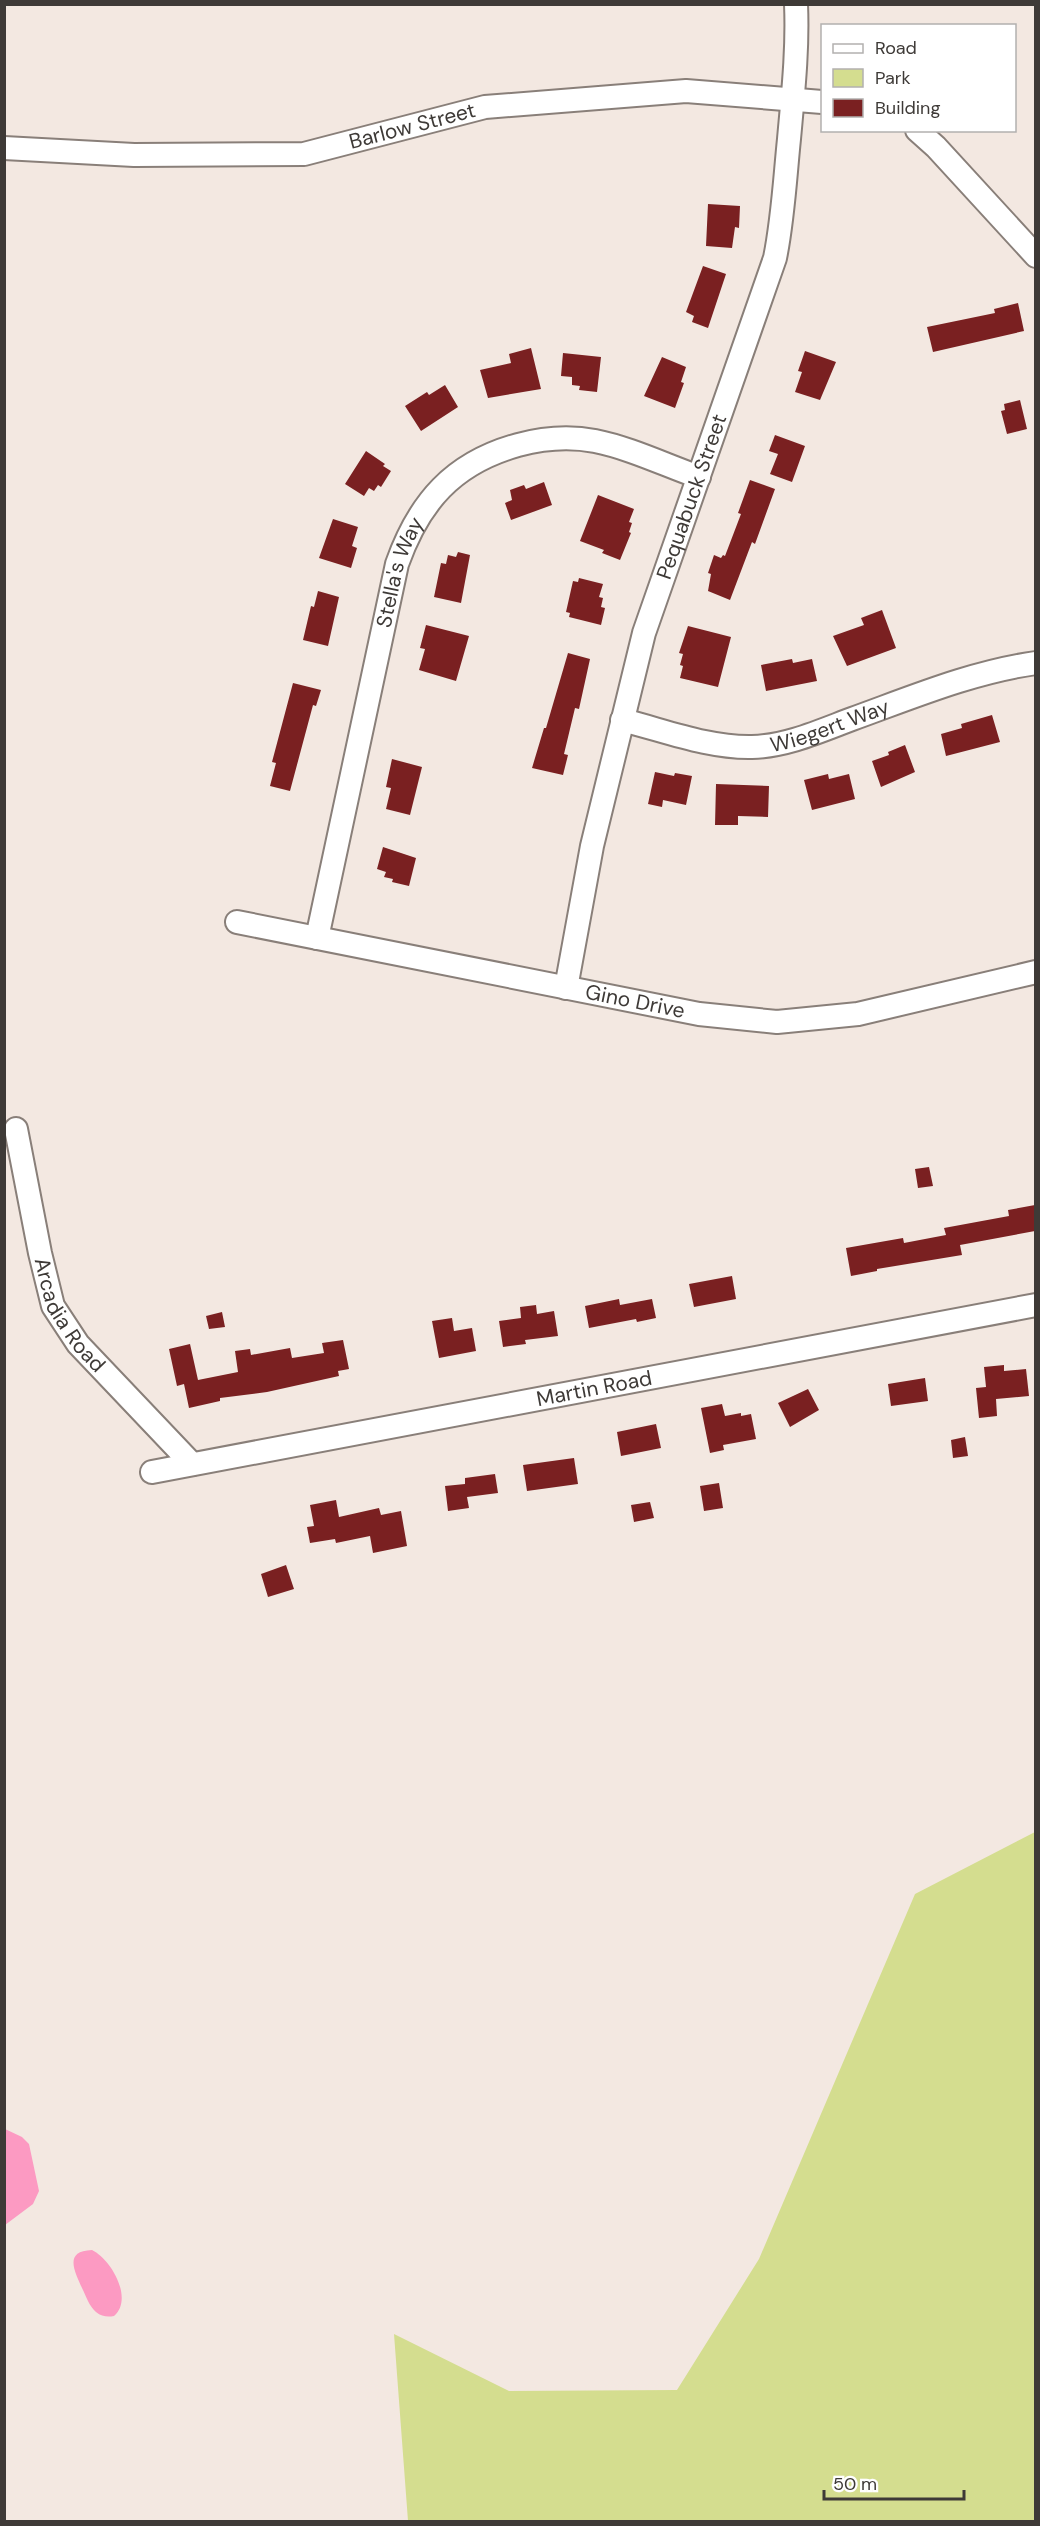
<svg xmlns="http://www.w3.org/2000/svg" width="1040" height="2526" font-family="'DM Sans',sans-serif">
	<rect width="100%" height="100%" fill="#f3e8e1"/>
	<path fill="#d4dd8f" d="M1035,1832v689h-627l-14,-187 115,57 168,-1 82,-131 156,-365z"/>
	<path fill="#fc9ac2" d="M5,2129l17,8 7,7 10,47 -6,13 -28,21z
		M92,2250c19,9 42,49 22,66 -6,1 -12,1 -18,-4 -7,-6 -10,-16 -14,-24 -8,-18 -18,-37 10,-38z"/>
	<path fill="#7a2021" d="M708,204l32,2 -1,22 -4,-1 -3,21 -26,-2z
		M703,266l23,8 -18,54 -16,-6 2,-6 -8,-4z
		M1018,303l6,28 -91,21 -6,-25 68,-14 -1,-4z
		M531,348l10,41 -53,9 -8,-28 31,-7 -2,-9z
		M805,351l31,11 -16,38 -25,-8 7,-20 -4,-1z
		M563,353l38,4 -4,35 -18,-2 1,-4 -8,-1v-8l-11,-1z
		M662,357l24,10 -5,15 3,1 -9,25 -31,-12z
		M445,385l13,22 -37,24 -16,-25 22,-14 2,3z
		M1020,400l7,29 -20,5 -6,-23 4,-1 -1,-6z
		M775,435l30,11 -13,36 -22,-8 8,-20 -9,-3z
		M366,451l19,13 -2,2 8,5 -10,16 -3,-2 -4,6 -5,-3 -5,8 -19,-12z
		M750,480l25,9 -20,55 -3,-2 -22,58 -22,-9 3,-17 -3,-1 6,-18 7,3 2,-3 2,1 16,-42 -3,-1z
		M544,482l8,23 -41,15 -6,-17 7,-3 -2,-10 14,-5 2,4z
		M598,495l36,14 -5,13 3,1 -3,9 2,1 -11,27 -18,-7 2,-3 -24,-9z
		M333,519l25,8 -6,19 5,2 -6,20 -32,-10z
		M458,552l12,3 -9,48 -27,-6 7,-34 5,1 2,-9 8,2z
		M579,578l24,6 -4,13 4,1 -2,9 4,1 -4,17 -32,-8 1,-4 -4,-1 7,-31 5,1z
		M318,591l21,6 -11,49 -25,-6 8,-34 3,1z
		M882,610l14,38 -49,18 -14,-30 31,-11 -3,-7z
		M426,625l43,11 -13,45 -37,-11 6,-21 -5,-1z
		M688,626l43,11 -13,50 -38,-9 3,-12 -3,-1 3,-11 -4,-1z
		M568,653l22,6 -11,50 -4,-1 -11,46 4,1 -5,20 -31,-7 12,-40h2z
		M792,659l1,4 19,-4 5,22 -51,10 -5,-26z
		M293,683l28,7 -5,16 -3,-1 -23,86 -20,-5 6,-23 -4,-1z
		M992,715l8,27 -54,14 -5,-22 21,-6 -1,-4z
		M905,745l10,27 -34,15 -9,-26 17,-6 -1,-3z
		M392,759l30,8 -12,48 -24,-6 5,-21 -5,-1z
		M655,772l19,4 1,-3 17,3 -6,29 -23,-5 -1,7 -14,-3z
		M828,774l1,5 20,-5 6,25 -43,11 -8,-30z
		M716,784l53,2 -1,31 -30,-1v9h-23z
		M383,847l33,11 -7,28 -17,-4 1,-3 -9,-2 2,-5 -9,-3z
		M929,1167l4,19 -15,2 -3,-19z
		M1035,1205v26l-75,14 2,10 -85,14v2l-26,5 -5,-28 57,-10 1,5 42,-8 -2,-7 65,-12 -1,-6z
		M732,1276l4,23 -42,8 -5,-23z
		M619,1299l1,6 32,-6 4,19 -19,4 -1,-3 -47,9 -4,-22z
		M536,1305l1,9 17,-3 4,25 -33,4 1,4 -23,3 -4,-26 22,-3 -1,-11z
		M222,1312l3,15 -16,2 -3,-13z
		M452,1318l2,13 18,-3 4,23 -37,7 -7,-37z
		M343,1340l6,29 -11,2 1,5 -72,16 -47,6v3l-31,7 -5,-24 -7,2 -8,-37 21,-5 8,36 40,-8 -3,-21 15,-2 1,6 39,-7 2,10 32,-5 -2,-10z
		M1004,1365v6l22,-2 3,27 -33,3 1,17 -18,2 -3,-30 10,-1 -2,-20z
		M925,1378l3,23 -37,5 -3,-22z
		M808,1389l11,21 -29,17 -12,-24z
		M722,1404l3,12 16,-3v3l10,-2 5,25 -33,6 1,5 -14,3 -9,-45z
		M656,1424l5,24 -40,8 -4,-24z
		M965,1437l3,19 -15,2 -2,-18z
		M574,1458l4,26 -51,7 -4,-26z
		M495,1474l3,19 -31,4 2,11 -21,3 -3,-25 20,-2v-6z
		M719,1483l4,25 -19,3 -4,-25z
		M336,1500l3,17 40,-9 2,7 20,-4 6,35 -34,7 -3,-17 -34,7 -1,-4 -25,4 -3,-16 7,-1 -4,-21z
		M650,1502l4,16 -20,4 -3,-17z
		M286,1565l8,24 -26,8 -7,-23z"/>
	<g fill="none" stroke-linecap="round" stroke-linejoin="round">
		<g stroke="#897f79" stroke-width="26">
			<g id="street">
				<path d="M917,130l19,17 100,109"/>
				<path id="s1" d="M4,148l130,7 170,-1 181,-47 201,-16 136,11"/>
				<path id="s2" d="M622,720c41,10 86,28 130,27 35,-1 68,-16 100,-28 61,-22 120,-47 184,-56"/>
				<path id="s3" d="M237,922l462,92 78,8 81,-8 178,-42"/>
				<path id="s4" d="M317,938l80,-374c22,-62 56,-101 121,-119 26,-7 51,-9 77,-4 35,7 70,24 104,36"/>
				<path id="s5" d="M566,988l26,-142 52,-213 131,-375c8,-39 10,-80 14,-119 4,-45 9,-90 7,-135"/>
				<path id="s6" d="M16,1129l24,124 13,53 25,38 114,120"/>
				<path id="s7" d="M152,1472l884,-167"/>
			</g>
		</g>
		<use href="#street" stroke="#fff" stroke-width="22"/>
	</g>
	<g text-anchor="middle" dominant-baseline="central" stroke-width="6" stroke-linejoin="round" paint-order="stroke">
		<g font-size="21" fill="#3e3a37" stroke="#fff">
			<text stroke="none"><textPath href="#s1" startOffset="412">Barlow Street</textPath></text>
			<text stroke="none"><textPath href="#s5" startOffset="508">Pequabuck Street</textPath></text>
			<text stroke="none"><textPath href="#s4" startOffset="375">Stella's Way</textPath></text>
			<text stroke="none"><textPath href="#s2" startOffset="214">Wiegert Way</textPath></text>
			<text stroke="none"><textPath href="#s3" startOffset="406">Gino Drive</textPath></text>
			<text stroke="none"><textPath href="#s6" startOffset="196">Arcadia Road</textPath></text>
			<text stroke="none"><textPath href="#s7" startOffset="450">Martin Road</textPath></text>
		</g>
	</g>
	<rect width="1040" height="2526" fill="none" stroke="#3e3a37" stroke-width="12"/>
	<rect x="821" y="24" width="195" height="108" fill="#ffffff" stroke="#b2b0af" stroke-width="1.5"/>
	<rect x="833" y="44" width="30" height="9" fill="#ffffff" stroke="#b2b0af" stroke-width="1.5"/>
	<text x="875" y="54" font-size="18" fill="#3e3a37">Road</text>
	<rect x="833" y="69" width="30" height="18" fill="#d4dd8f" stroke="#b2b0af" stroke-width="1.5"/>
	<text x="875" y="84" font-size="18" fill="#3e3a37">Park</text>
	<rect x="833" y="99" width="30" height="18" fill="#7a2021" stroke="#b2b0af" stroke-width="1.5"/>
	<text x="875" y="114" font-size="18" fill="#3e3a37">Building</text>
	<path d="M824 2490v9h140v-9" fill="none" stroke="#3e3a37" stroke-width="3"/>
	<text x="833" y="2490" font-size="18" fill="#3e3a37" stroke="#ffffff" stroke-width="4.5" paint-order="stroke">50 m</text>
</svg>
